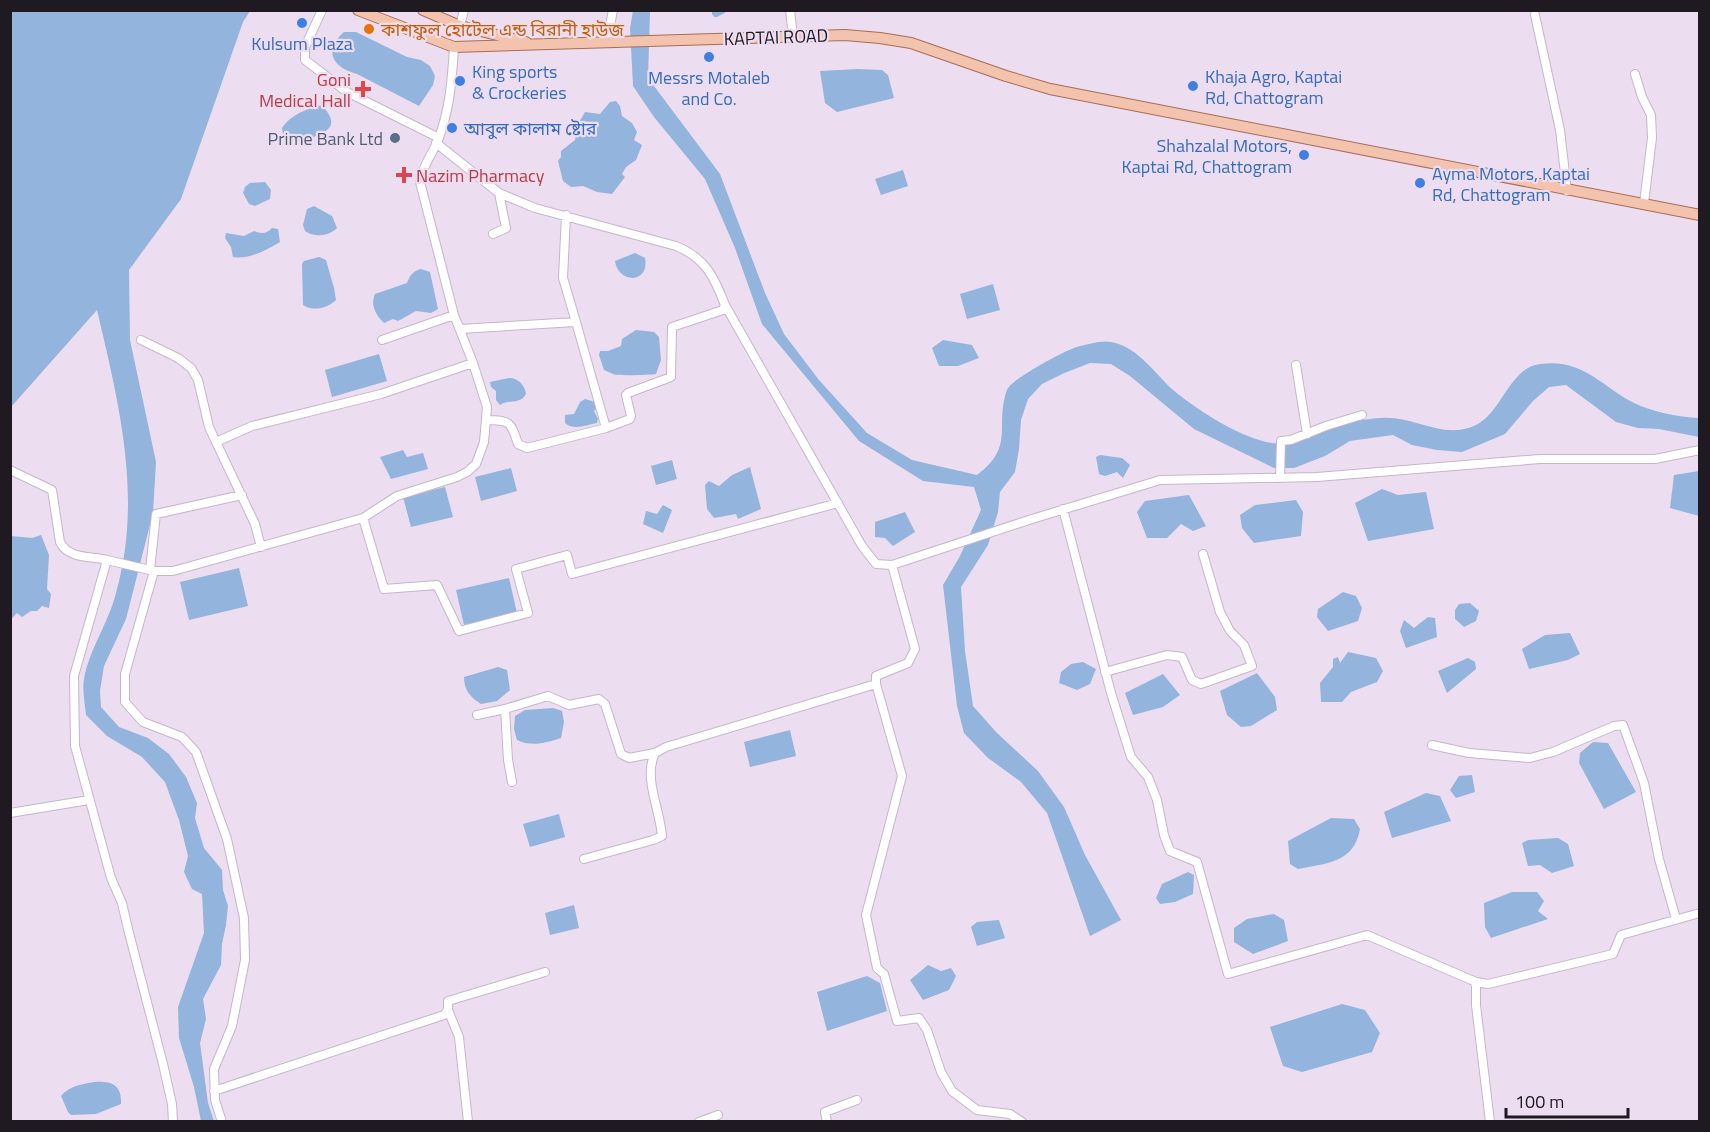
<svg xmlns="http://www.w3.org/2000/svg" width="1710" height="1132" font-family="'Titillium Web','Noto Sans Bengali',sans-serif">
	<rect width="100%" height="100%" fill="#edddf1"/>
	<path fill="#93b4dd" d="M11,11h239l-7,11 -62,177 -52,71 1,70 26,122 -3,51 -27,106 -22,47 -4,25 1,16 18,20 29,11 21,16 17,23 11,26 -2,15 9,30 18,22 1,20 5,16 -2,19 -4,19 -1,21 -18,34 3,20 -6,24 8,60 6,18h-13l-7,-34 -15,-49 -1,-31 26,-74 -2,-39 -10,-5 -8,-17 4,-16 -9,-36 -14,-38 -23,-25 -35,-21 -21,-21c-1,-11 -4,-25 -2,-36 5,-29 25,-57 32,-86 27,-96 3,-189 -19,-283l-86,97z
		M633,11h17l-2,67 72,96 45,119 19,41 35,46 48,53 45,27 65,15c39,-29 17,-49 30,-85 4,-11 60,-41 73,-44 8,-2 23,-6 31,-4 29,5 46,36 67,52 26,20 57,40 88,48 21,5 40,-6 61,-13 17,-5 35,-10 53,-11 36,-3 62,23 96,7 27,-14 33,-57 64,-61 42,-6 60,21 94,39 19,9 44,14 65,15v19l-40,-8 -21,-1 -22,-6 -50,-37 -17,2 -16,14 -28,33 -43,18 -25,-2 -25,-5 -19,-10 -43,6 -25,15 -31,12h-20l-80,-39 -64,-53 -19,-12 -21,-1 -28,11 -20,10 -14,15 -7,21 -2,29 -4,23 -15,20 -2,20 -10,33 -27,42 4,64 8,55 23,26 42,39 26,36 21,48 36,65 -31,16 -43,-123 -26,-31 -33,-24 -24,-25 -7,-27 -14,-121 17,-29 21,-46 -7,-23 -51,-6 -64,-40 -97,-117 -27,-76 -30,-69 -51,-62 -21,-31 -3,-58z
		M344,32h12l51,25 14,3 9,6 5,10 -2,9 -14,21 -62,-32c-25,-6 -34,-24 -13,-42z
		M858,69l24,1 6,5 6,23 -57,14 -12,-9 -5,-32z
		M616,101l4,5 2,10 10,7 5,9 -3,8 8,5 -6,15 -10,7 -4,7 3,3 -13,17 -15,-2 -14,-6 -12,1 -8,-6 -5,-20 3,-4v-6l14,-11 1,-6 -5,-6 10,-9 4,-7 15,2 10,-12z
		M322,105c17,20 9,25 -11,33 -10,5 -16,9 -27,4l-2,-14c9,-14 25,-19 40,-23z
		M903,170l5,16 -27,9 -6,-16z
		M265,182l6,8 -1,9 -15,7 -6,-2 -6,-11 2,-6 5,-4z
		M314,206l18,10 5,12c-8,8 -22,10 -32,3l-2,-6 4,-16z
		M272,228l6,1 2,13c-14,8 -31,18 -47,15l-2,-10 -6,-9 1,-5 18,3 10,-5c7,3 13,3 18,-3z
		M635,253l10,5c5,26 -27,26 -30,3z
		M319,257l7,3 8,28 2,12c-8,8 -23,12 -33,5l-1,-41 2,-3z
		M421,269l9,3 8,37 -7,4 -15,-2 -18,10 -5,-2 -9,4c-8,-8 -14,-18 -9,-29l32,-11c3,-8 6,-12 14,-14z
		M993,284l7,26 -33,9 -7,-25z
		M636,330l18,2 5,5 2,23 -5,14c-5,1 -40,2 -43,0 -3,-1 -6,-3 -9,-4l-5,-15 1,-4h8l13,-5 1,-7z
		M943,340l29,5 7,13 -21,8h-19l-7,-18z
		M379,354l8,27 -55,16 -7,-27z
		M509,378c10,0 16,8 17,16 -6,11 -17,5 -26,11l-4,-5v-9l-5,-4 -1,-5z
		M585,399l10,3 2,6 -3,3 4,8 -1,4c-12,2 -22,8 -32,0v-8l9,-1 6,-12z
		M403,450l4,7 16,-4 5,16 -37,10 -11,-22z
		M1100,455l22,3 8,7 -7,13 -6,-6 -12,4 -6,-2 -3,-17z
		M672,460l5,19 -21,6 -5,-19z
		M750,467l11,42 -23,10 -2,-5 -22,4 -7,-9 -2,-24 4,-4 10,5 13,-11z
		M511,468l6,23 -36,10 -6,-24z
		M1699,471v45l-29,-8 4,-33z
		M445,487l8,30 -42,10 -8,-30z
		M1382,489l16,6 28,-3 8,37 -66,12 -13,-38z
		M1189,495l17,31 -13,5 -12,-7 -14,14h-20l-10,-26 8,-11z
		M1296,500l7,12 -2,24 -47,7 -12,-15 -2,-13 15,-10z
		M663,505l9,5 -9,23 -20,-9 3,-13 11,3z
		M905,512l10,20 -22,14 -8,-8 -10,-1v-15z
		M41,535l8,20 -2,34 4,5 -2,14 -7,-2 -5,5h-6l-9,6 -5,-4 -6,6v-83l21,2z
		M239,568l9,38 -59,14 -9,-38z
		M509,578l8,35 -53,12 -8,-35z
		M1343,592l13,4 6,12 -4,13 -30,10 -11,-14 1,-8z
		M1470,603l9,8 -3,10 -12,6 -9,-8v-9l4,-6z
		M1428,617l7,1 2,19 -31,11 -6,-17 4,-11 10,8z
		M1570,633l10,21 -12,6 -39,9 -7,-20 23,-14z
		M1348,652l28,6 7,13 -6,11 -26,10 -9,10h-21l-1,-19 13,-16v-8l5,-2 2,6z
		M1468,658l7,4 1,7 -29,24 -9,-22z
		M1083,662l13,7 -6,15 -13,6 -18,-7 2,-11 10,-8z
		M498,667l9,3 3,20 -13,11 -16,3c-11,-7 -17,-14 -17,-27z
		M1257,673l18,24 2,13 -26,16 -10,1 -14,-12 -7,-24z
		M1163,674l17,21 -17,12 -30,8 -8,-22z
		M553,708l9,3 2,11 -3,16c-16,5 -29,9 -44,2l-3,-11 1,-13 10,-6z
		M790,730l6,26 -46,11 -6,-25z
		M1593,742l15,1 28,49 -32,17 -25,-46 1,-10z
		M1472,775l3,17 -19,6 -6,-8 9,-14z
		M1426,793l14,3 11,25 -59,17 -8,-26z
		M559,814l6,23 -35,10 -7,-23z
		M1331,818l23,1 6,10c-6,34 -33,34 -62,40l-8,-5 -2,-23z
		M1558,838l10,6 6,22 -22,7 -12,-8 -12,1 -6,-23 6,-3z
		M1188,872l6,3 -1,19 -18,8 -15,2 -4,-6 6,-14z
		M1512,892h25l7,9 -6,10 10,8 -57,19 -6,-11 -1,-24z
		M574,905l5,23 -29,7 -5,-22z
		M1274,914l10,6 4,21 -35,13 -19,-12v-14l13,-9z
		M999,920l6,18 -28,8 -6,-19 6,-5z
		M928,965l13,6 10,-3 5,8 -7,14 -26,10 -13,-20z
		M867,976l13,7 7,28 -60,20 -10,-39z
		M1342,1004l23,6 15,23 -8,19 -70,20 -19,-6 -13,-39z
		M94,1082c17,-1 28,2 27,22l-25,10 -25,1 -3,-3 -7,-16c8,-10 21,-12 33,-14z"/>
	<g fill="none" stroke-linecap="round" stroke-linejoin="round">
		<path stroke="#93b4dd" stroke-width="8" d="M716,13l6,-3"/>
		<g stroke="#c5b6ca" stroke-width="10">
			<path id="minor" d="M322,10l-17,37v13l42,32 92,46
				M790,10l3,27
				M1535,15l25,115 7,61
				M460,26l4,-16
				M607,42l6,-32
				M1635,74l7,23 9,18 1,23 -8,65
				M436,143l63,50 36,15 141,38c29,12 38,30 49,59l137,241 14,18 16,1 140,-46 128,-39 157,-3 223,-18h115l45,-9
				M493,234l13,-6 -7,-35
				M576,322l30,106 24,-9 1,-3 -5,-21 2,-2 43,-16 1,-50 51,-17 2,-5
				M460,329l116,-7 -13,-44 3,-63
				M141,340l37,18 13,10 7,12 11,47 7,15
				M382,340l72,-25
				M1296,365l11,69
				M487,420c23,0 24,2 31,24l9,4 79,-20
				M10,470l42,20 8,52c8,17 30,14 47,18
				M1280,478l1,-37 10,-1 35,-14 36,-11
				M1063,509l48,184 20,64 17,20 9,23 7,35 6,16 27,11 31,112 139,-39 109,47 12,2 125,-30 8,-19 79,-22
				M363,518l21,71 53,-4 22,46 69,-18 -12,-44 51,-14 5,19 266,-71
				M261,547l-6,-23 -39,-82 36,-16 129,-32 92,-31
				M150,570l6,-56 86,-19
				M154,571l-47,-11 -33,116 1,70 36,132 11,25 6,26 35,135 9,40 1,18
				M1105,672l62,-17 15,2 10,23 9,4 51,-18 -8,-21 -14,-14 -10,-19 -17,-58
				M876,684l26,92 -36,139 11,53 7,6 13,47 22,-3 8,12 14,42 11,19 25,19 33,4 12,8
				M505,709l3,51 4,22
				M477,715l28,-6 43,-13 21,9 30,-6 6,5 16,50 8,4 26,-5 11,-6 210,-63v-8l32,-13 7,-14 -23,-84
				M1432,745l37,8 61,5 23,-6 61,-26 9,-1 21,58 15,76 17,60
				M10,813l79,-13
				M584,859l69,-19 9,-4c-2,-27 -19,-58 -7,-83
				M1476,982v23l14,117
				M448,1010l11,27 9,85
				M214,1091l218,-72 12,-4 4,-5v-9l97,-29
				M222,1122l-7,-22 -1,-31 18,-43 13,-66 -1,-42 -17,-79 -31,-87 -14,-15 -39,-15 -18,-20v-28l29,-103h19l190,-53 34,-22 60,-19 10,-5 9,-8 8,-22 3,-35 -14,-44 -19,-48 -34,-133c2,-16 12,-27 18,-42 12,-30 14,-61 16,-93
				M699,1122l19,-7
				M827,1122l-2,-10 32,-12"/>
		</g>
		<g stroke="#a56e58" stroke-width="12">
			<path id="major" d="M358,10l96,37 391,-12 35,3 31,5 95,33 44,13 650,126
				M423,10l37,16 66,16"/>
		</g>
		<use href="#minor" stroke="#fff" stroke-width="8"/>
		<use href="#major" stroke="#f4c3ad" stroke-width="10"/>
	</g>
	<g fill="#3f7fe0" stroke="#edddf1" stroke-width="2">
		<circle cx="302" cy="23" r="6"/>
		<circle cx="709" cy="57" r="6"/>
		<circle cx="460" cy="81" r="6"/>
		<circle cx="1193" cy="86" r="6"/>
		<circle cx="452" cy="128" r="6"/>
		<circle cx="1304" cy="155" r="6"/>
		<circle cx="1420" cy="183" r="6"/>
	</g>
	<circle fill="#e8710a" stroke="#edddf1" stroke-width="2" cx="369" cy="29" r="6"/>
	<g fill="#e0444e" stroke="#edddf1" stroke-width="2">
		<path d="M360 80h6v6h6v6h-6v6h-6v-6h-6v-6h6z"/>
		<path d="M401 166h6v6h6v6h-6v6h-6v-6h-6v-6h6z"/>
	</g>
	<circle fill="#5c6f8a" stroke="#edddf1" stroke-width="2" cx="395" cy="138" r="6"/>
	<g text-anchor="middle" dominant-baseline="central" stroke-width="4.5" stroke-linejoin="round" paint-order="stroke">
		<g font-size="18" fill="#c56008" stroke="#edddf1" text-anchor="start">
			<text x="381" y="29">কাশফুল হোটেল এন্ড বিরানী হাউজ</text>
		</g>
		<g font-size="18" fill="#1f1921" stroke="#edddf1">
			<text transform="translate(776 37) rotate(-2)">KAPTAI ROAD</text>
		</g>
		<g font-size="18" fill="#366cbe" stroke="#edddf1" text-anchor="start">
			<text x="302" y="43" text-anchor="middle">Kulsum Plaza</text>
			<text x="472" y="71">King sports<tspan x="472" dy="21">&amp; Crockeries</tspan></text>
			<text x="1205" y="76">Khaja Agro, Kaptai<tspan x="1205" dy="21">Rd, Chattogram</tspan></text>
			<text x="709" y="77" text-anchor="middle">Messrs Motaleb<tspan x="709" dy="21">and Co.</tspan></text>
			<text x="464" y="128">আবুল কালাম ষ্টোর</text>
			<text x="1292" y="145" text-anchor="end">Shahzalal Motors,<tspan x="1292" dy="21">Kaptai Rd, Chattogram</tspan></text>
			<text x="1432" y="173">Ayma Motors, Kaptai<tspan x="1432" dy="21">Rd, Chattogram</tspan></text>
		</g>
		<g font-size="18" fill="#be3a42" stroke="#edddf1" text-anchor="end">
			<text x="351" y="79">Goni<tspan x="351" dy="21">Medical Hall</tspan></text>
			<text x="416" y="175" text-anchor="start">Nazim Pharmacy</text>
		</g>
		<g font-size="18" fill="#4e5e75" stroke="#edddf1" text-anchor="end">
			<text x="383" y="138">Prime Bank Ltd</text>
		</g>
	</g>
	<rect width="1710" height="1132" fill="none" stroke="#1f1921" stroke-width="24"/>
	<path d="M1506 1108v9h122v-9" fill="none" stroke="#1f1921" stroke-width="3"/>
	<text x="1515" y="1108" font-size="18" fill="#1f1921" stroke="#edddf1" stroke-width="4.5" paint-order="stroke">100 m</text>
</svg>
